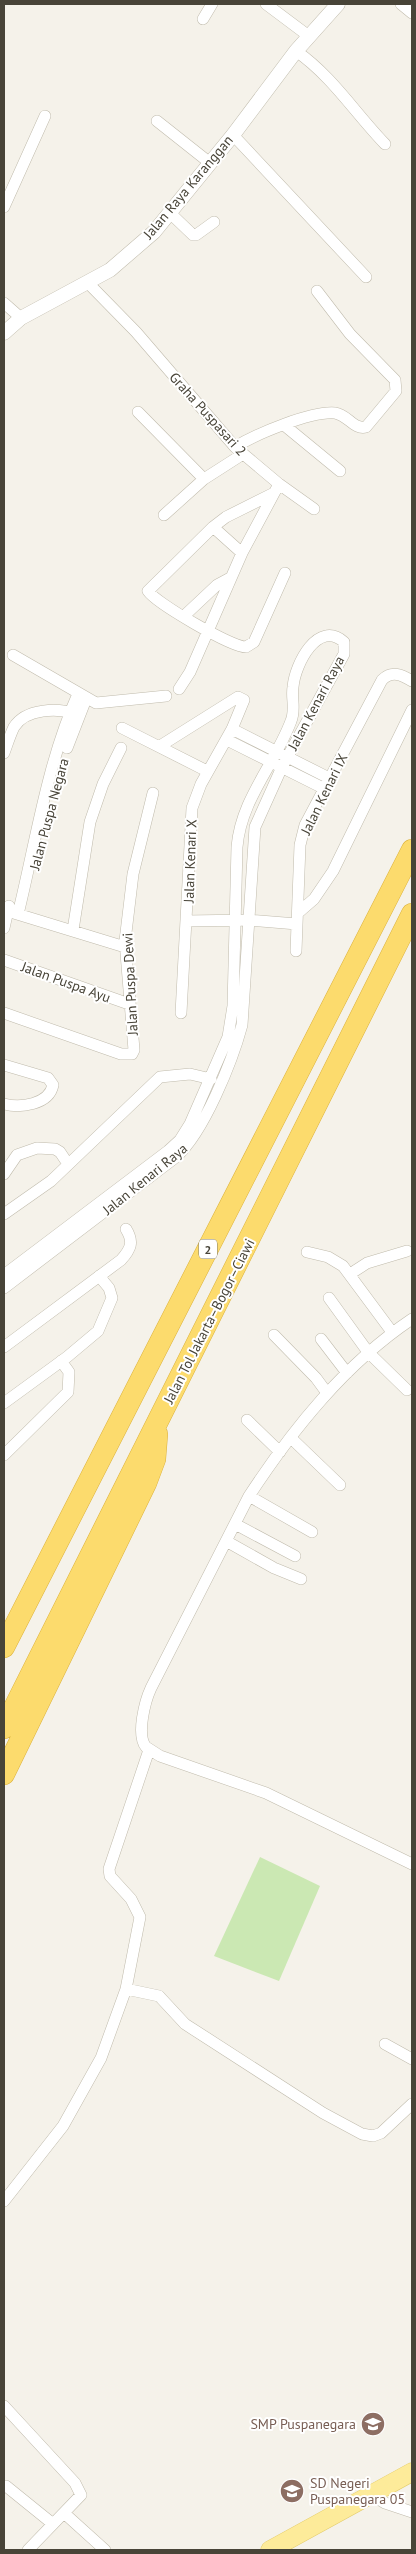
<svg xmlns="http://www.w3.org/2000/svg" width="416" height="2554" font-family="'PT Sans',sans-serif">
	<rect width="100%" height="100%" fill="#f5f2ea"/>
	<path fill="#cbe8b3" d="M260,1857l60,29 -41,95 -65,-25z"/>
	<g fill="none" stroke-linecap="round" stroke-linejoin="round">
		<g stroke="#c0bbac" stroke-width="12">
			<path id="minor" d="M266,4l44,33
				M401,4l11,9
				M203,19l9,-15
				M296,51c36,25 59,62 89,93
				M157,121l53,42
				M233,135l133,142
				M4,207l41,-91
				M170,213l23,22h3l18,-13
				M88,283l48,49 99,115 44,37 -37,69 -52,119 -11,17
				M4,303l17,15
				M138,412l66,67
				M284,425l56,46
				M235,447c21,-13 76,-36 100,-34 13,2 19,17 31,14l30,-36 -1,-11 -45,-46 -33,-43
				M279,484l35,25
				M274,493l-48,24 -13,10 -65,64c8,12 83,56 98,56l8,-5 31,-69
				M164,515l40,-36 39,-25
				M213,527l29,26
				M184,616l33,-31 13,-7
				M13,655l83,48 70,-7
				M122,728l85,43
				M232,729l99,50
				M227,740l98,49
				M160,746l78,-49 6,3 -12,29 -31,55 -9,24 -11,205
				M67,748l19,-49
				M4,753c3,-8 6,-18 10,-26 12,-19 44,-19 62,-13
				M4,910l121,37
				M299,912l15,-13 19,-28 79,-161
				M18,914c18,-73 29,-151 60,-220
				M187,921l61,-1 49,4
				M4,928l5,-22
				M73,930l17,-108 13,-38 18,-36
				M296,951l4,-106 5,-20 77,-145c10,-10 20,-5 30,1
				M4,960l125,44
				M4,1013l117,41h11l2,-4 -9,-109 8,-67 20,-81
				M4,1065l44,13 5,7c-4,20 -33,23 -49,19
				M4,1174l13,-19 20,-7 18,1 5,3 8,12
				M4,1214l47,-33 109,-104 30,-3 21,5
				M307,1252l21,5 15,9 49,66
				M350,1274l17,-11 40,-12
				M4,1275l164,-124 12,-11 10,-16 38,-87 5,-31 4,-159c4,-48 38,-83 54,-126 5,-12 0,-23 2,-34 2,-23 25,-68 51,-45v12l-62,113 -27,60 -13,198c-10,37 -38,107 -66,132l-172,131
				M329,1298l39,54 39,38
				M412,1319c-67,45 -119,110 -163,177l-98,192c-6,13 -15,47 -5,59l14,9 106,37 146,71
				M274,1335l42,43 11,15
				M321,1339l26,34
				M4,1347l117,-87c10,-11 13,-18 5,-31
				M4,1403l63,-46 31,-26 14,-33 -3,-10 -10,-12
				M247,1420l33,32
				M291,1438l49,47
				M4,1455l64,-63 1,-20 -8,-11
				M249,1496l63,36
				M235,1524l60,32
				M226,1541l48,27 27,11
				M126,1989l33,7 26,28 138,89 39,21 11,2 8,-3 31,-29
				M385,2044l27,15
				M4,2201l59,-75 38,-68 25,-69 14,-72 -9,-18 -21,-23 -1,-7 40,-119
				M4,2406l71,77 6,12 -53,55
				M6,2486l47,38
				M370,2494l15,9 27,9
				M64,2513l41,37"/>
		</g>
		<g stroke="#c0bbac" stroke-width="15">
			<path id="tertiary" d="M4,333l17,-15 89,-48 44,-38 79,-97 63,-84 42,-47"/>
		</g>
		<g stroke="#e3cb69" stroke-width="19">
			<path id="primary" d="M270,2550l142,-78"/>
		</g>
		<g stroke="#dcb23c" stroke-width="22">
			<path id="motorway" d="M4,1647l408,-797
				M4,1728l408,-814
				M4,1774l142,-291 9,-24 2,-25"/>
		</g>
		<use href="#minor" stroke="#fff" stroke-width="11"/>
		<use href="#tertiary" stroke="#fff" stroke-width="14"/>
		<use href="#primary" stroke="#fdeb9a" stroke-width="18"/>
		<use href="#motorway" stroke="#fcdb6d" stroke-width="21"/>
	</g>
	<defs>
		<g id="school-disc" transform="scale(1.25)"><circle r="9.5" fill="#8d6e63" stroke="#fff"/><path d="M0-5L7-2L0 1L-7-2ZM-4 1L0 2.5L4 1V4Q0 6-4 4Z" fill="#fff"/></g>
	</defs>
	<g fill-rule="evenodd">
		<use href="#school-disc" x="373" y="2424"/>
		<use href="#school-disc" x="292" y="2491"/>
	</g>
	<g text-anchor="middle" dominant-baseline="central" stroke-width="4" stroke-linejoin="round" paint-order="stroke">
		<rect fill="#fff" stroke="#7f7c74" stroke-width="1" x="199" y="1239.5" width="18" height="19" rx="4"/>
		<g font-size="12" font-weight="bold" fill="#484438">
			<text x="208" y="1249">2</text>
		</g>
		<g font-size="14" fill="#484438" stroke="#fff">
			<text transform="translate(188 187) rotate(-50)">Jalan Raya Karanggan</text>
			<text transform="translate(208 414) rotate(48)">Graha Puspasari 2</text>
			<text transform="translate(316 703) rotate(-62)">Jalan Kenari Raya</text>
			<text transform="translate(324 794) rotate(-64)">Jalan Kenari IX</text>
			<text transform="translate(49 814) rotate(-75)">Jalan Puspa Negara</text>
			<text transform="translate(190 861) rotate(-88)">Jalan Kenari X</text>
			<text transform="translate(66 982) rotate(20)">Jalan Puspa Ayu</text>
			<text transform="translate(130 984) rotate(-93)">Jalan Puspa Dewi</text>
			<text transform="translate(145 1179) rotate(-39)">Jalan Kenari Raya</text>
			<text transform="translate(209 1321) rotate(-63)">Jalan Tol Jakarta–Bogor–Ciawi</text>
		</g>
		<g font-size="14" fill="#785e54" stroke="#fff" text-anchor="end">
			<text x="356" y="2424">SMP Puspanegara</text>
			<text x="310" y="2483" text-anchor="start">SD Negeri<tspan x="310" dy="16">Puspanegara 05</tspan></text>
		</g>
	</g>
	<rect width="416" height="2554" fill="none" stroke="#484438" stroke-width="10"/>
</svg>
